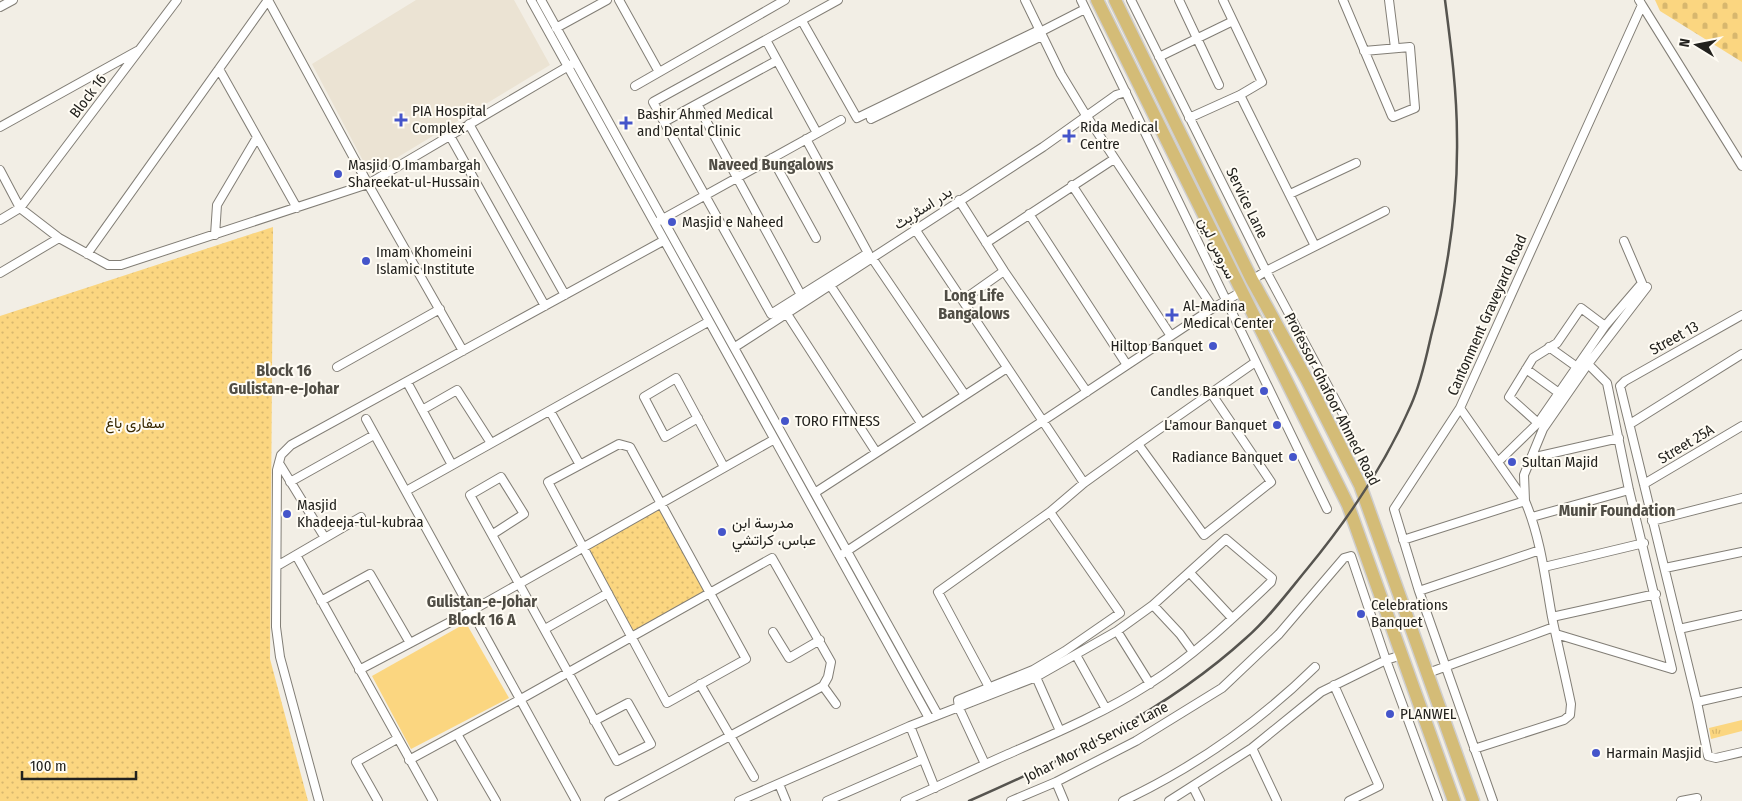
<svg xmlns="http://www.w3.org/2000/svg" width="1742" height="801" font-family="'Fira Sans Condensed',Vazirmatn,sans-serif">
	<defs>
		<pattern id="grass-tufts" width="24" height="20" patternUnits="userSpaceOnUse" patternTransform="scale(1.25)"><rect width="24" height="20" fill="#fbd680"/><path d="M3 7l-1-3M5 7V3M7 7l1-3M15 17l-1-3M17 17v-4M19 17l1-3" fill="none" stroke="#d7b76e"/></pattern>
		<pattern id="cemetery-stones" width="16" height="16" patternUnits="userSpaceOnUse" patternTransform="scale(1.25)"><rect width="16" height="16" fill="#fbd680"/><path d="M2 7V4a2 2 0 0 1 4 0v3zM10 15v-3a2 2 0 0 1 4 0v3z" fill="#d7b76e"/></pattern>
		<pattern id="park-dots" width="8" height="8" patternUnits="userSpaceOnUse" patternTransform="scale(1.25)"><rect width="8" height="8" fill="#fbd680"/><path d="M2 2h.1M6 6h.1" fill="none" stroke="#d7b76e" stroke-width="1.8" stroke-linecap="round"/></pattern>
	</defs>
	<rect width="100%" height="100%" fill="#f2eee5"/>
	<path fill="#ebe3d3" d="M416,0h98l36,65 -180,109 -58,-110z"/>
	<path fill="url(#grass-tufts)" d="M1742,720v11l-31,8 -2,-11z"/>
	<path fill="url(#cemetery-stones)" d="M1655,0h87v62l-82,-51z"/>
	<path fill="url(#park-dots)" d="M273,227l-3,432 38,142h-308v-485z
		M660,502l49,91 -78,44 -48,-89z"/>
	<path fill="#fbd680" d="M466,623l43,75 -98,51 -39,-73z"/>
	<g fill="none" stroke-linecap="round" stroke-linejoin="round">
		<g stroke="#827e76" stroke-width="10">
			<path id="street" d="M268,0l100,184 95,167
				M531,0l398,718
				M541,0l397,715
				M619,0l40,72
				M1025,0l36,74 23,38 129,196
				M1081,0l246,509
				M1131,0l135,271 78,145
				M1179,0l40,85
				M1343,0l49,116 1,1 22,-9 -5,-61 -46,4
				M1389,0l6,48
				M1642,5l100,161
				M0,7l13,-7
				M802,21l55,97 182,-88
				M556,28l51,-28
				M1040,32l45,-23
				M766,40l51,93
				M1159,57l74,-36
				M219,69l78,139
				M635,86l150,-86
				M1240,95l75,151
				M697,104l104,191
				M1189,118l51,-23 22,-13 -39,-82
				M871,119l171,-83
				M664,122l112,-61
				M469,124l96,171
				M0,127l137,-76
				M450,136l95,170
				M806,139l62,114 -97,61 -118,-212 185,-102
				M772,158l44,80
				M0,170l20,38 39,30 49,27h13l247,-81 204,-120
				M1072,185l99,151
				M1290,194l66,-31
				M959,200l45,71 83,121
				M1029,214l98,151
				M0,220l20,-12 157,-208
				M659,221l182,-101
				M915,229l169,254
				M215,235l2,-30 39,-66
				M986,243l128,-84
				M87,254l181,-254
				M872,258l93,137
				M0,273l59,-35
				M1252,280l14,-9 119,-60
				M830,285l91,138
				M963,300l41,-29
				M787,314l89,138
				M1742,315l-117,66 -5,5 77,316 11,54 8,2 26,-6
				M735,347l308,-200 73,-52 10,-3
				M1549,347l28,20
				M337,367l103,-58
				M1526,369l33,24
				M407,382l45,83
				M1460,408l-66,101 25,82 74,210
				M422,410l35,-20 34,53
				M550,411l30,54
				M698,418l-33,19 -21,-40 32,-19 48,89
				M366,419l210,382
				M1538,423l67,-97 37,-43 -18,-42
				M1630,424l112,-70
				M619,444l11,3 116,212 -79,44 -119,-221z
				M1138,444l66,91 67,-53 -60,-89
				M1531,458l88,-20
				M1498,462l40,-39 -29,-26 24,-39 24,-15 24,-35 24,18
				M279,463l46,75
				M290,482l84,-47
				M1644,484l98,-58
				M406,491l302,-169
				M816,492l191,-124
				M1525,501l-1,-26 19,-46 45,-65 59,-77
				M1532,517l97,-27
				M1652,521l90,-23
				M493,534l31,-20 -23,-37 -31,18 147,266 34,-17 -23,-41 -34,18
				M1403,540l122,-39
				M844,553l369,-245 28,-16
				M296,555l137,246
				M277,566l84,-49
				M1544,567l100,-24
				M1665,568l77,-16
				M1190,573l42,45
				M1419,591l121,-41
				M321,601l49,-27 40,69
				M1153,605l27,29 13,18
				M1552,617l104,-23
				M545,629l63,-36
				M1679,629l63,-14
				M1117,631l33,53
				M773,632l16,26 31,-18
				M1556,634l116,35 -43,-179 -22,-107 -19,-19
				M1076,655l30,54
				M359,670l112,-59 302,-171
				M1428,673l126,-46
				M1036,677l24,54
				M700,684l54,93
				M1334,685l45,101 -30,15
				M989,687l-51,-95 112,-80 34,-29 54,-39 116,-81
				M1697,702l45,-10
				M910,726l25,62
				M457,734l39,67
				M1252,748l25,53
				M1474,749l90,-29 6,-5 1,-11c-6,-29 -13,-58 -19,-87 -7,-39 -11,-78 -27,-116l-65,-93 182,-403 -3,-5
				M409,760l112,-61 251,-141 59,104 -3,15 -5,9 13,18
				M985,764l-26,-56 -1,-8 75,-30 32,-19 55,-38 -70,-101
				M1056,782l8,19
				M779,784l7,17
				M1193,787l7,14
				M319,801l-39,-144 -4,-30 1,-157 4,-15 10,-10 372,-204
				M378,801l-22,-39 41,-23
				M609,801l214,-115
				M739,801l171,-75 126,-49 81,-46 36,-26 73,-66 46,39 -1,4c-38,36 -77,74 -122,102 -45,29 -95,50 -143,71 -34,15 -67,31 -101,46
				M827,801l96,-42
				M1011,801l45,-19 80,-41 86,-53 57,-54 65,-76 7,-2 35,104 52,141
				M1123,801c70,-33 136,-79 192,-134
				M1169,801l83,-53 69,-56 65,-32 16,-5
				M1681,801l16,-3"/>
		</g>
		<g stroke="#cfcece" stroke-width="15">
			<path id="primary" d="M1097,0l251,505 106,296
				M1115,0l137,280 55,100 53,105 113,316"/>
		</g>
		<use href="#street" stroke="#fff" stroke-width="8"/>
		<use href="#primary" stroke="#d4bc77" stroke-width="12"/>
		<path stroke="#56544f" stroke-width="2.5" d="M969,801c98,-43 197,-90 277,-163 23,-20 42,-46 61,-69 42,-51 78,-104 104,-164 10,-22 15,-47 20,-69 17,-65 27,-131 26,-198 0,-46 -6,-92 -12,-138"/>
	</g>
	<g fill="#4555ca" stroke="#fffcf4" stroke-width="2">
		<path d="M398.5 112.5h5v5h5v5h-5v5h-5v-5h-5v-5h5z"/>
		<path d="M623.5 115.5h5v5h5v5h-5v5h-5v-5h-5v-5h5z"/>
		<path d="M1066.5 128.5h5v5h5v5h-5v5h-5v-5h-5v-5h5z"/>
		<circle cx="338" cy="174" r="5"/>
		<circle cx="672" cy="222" r="5"/>
		<circle cx="366" cy="261" r="5"/>
		<path d="M1169.5 307.5h5v5h5v5h-5v5h-5v-5h-5v-5h5z"/>
		<circle cx="1213" cy="346" r="5"/>
		<circle cx="1264" cy="391" r="5"/>
		<circle cx="785" cy="421" r="5"/>
		<circle cx="1277" cy="425" r="5"/>
		<circle cx="1293" cy="457" r="5"/>
		<circle cx="1512" cy="462" r="5"/>
		<circle cx="287" cy="514" r="5"/>
		<circle cx="722" cy="532" r="5"/>
		<circle cx="1361" cy="614" r="5"/>
		<circle cx="1390" cy="714" r="5"/>
		<circle cx="1596" cy="753" r="5"/>
	</g>
	<g text-anchor="middle" dominant-baseline="central" stroke-width="4" stroke-linejoin="round" paint-order="stroke">
		<g font-size="15" fill="#23221e" stroke="#fffcf4">
			<text transform="translate(88 96) rotate(-53)">Block 16</text>
			<text transform="translate(1247 203) rotate(64)">Service Lane</text>
			<text transform="translate(923 208) rotate(-33)">بدر اسٹریٹ</text>
			<text transform="translate(1217 248) rotate(64)">سروس لین</text>
			<text transform="translate(1487 315) rotate(-66)">Cantonment Graveyard Road</text>
			<text transform="translate(1674 338) rotate(-29)">Street 13</text>
			<text transform="translate(1332 399) rotate(63)">Professor Ghafoor Ahmed Road</text>
			<text transform="translate(1686 444) rotate(-31)">Street 25A</text>
			<text transform="translate(1096 742) rotate(-27)">Johar Mor Rd Service Lane</text>
		</g>
		<g font-size="15" fill="#23221e" stroke="#fffcf4" text-anchor="start">
			<text x="412" y="111">PIA Hospital<tspan x="412" dy="17">Complex</tspan></text>
			<text x="637" y="114">Bashir Ahmed Medical<tspan x="637" dy="17">and Dental Clinic</tspan></text>
			<text x="1080" y="127">Rida Medical<tspan x="1080" dy="17">Centre</tspan></text>
			<text x="348" y="165">Masjid O Imambargah<tspan x="348" dy="17">Shareekat-ul-Hussain</tspan></text>
			<text x="682" y="222">Masjid e Naheed</text>
			<text x="376" y="252">Imam Khomeini<tspan x="376" dy="17">Islamic Institute</tspan></text>
			<text x="1183" y="306">Al-Madina<tspan x="1183" dy="17">Medical Center</tspan></text>
			<text x="1203" y="346" text-anchor="end">Hiltop Banquet</text>
			<text x="1254" y="391" text-anchor="end">Candles Banquet</text>
			<text x="795" y="421">TORO FITNESS</text>
			<text x="1267" y="425" text-anchor="end">L'amour Banquet</text>
			<text x="1283" y="457" text-anchor="end">Radiance Banquet</text>
			<text x="1522" y="462">Sultan Majid</text>
			<text x="297" y="505">Masjid<tspan x="297" dy="17">Khadeeja-tul-kubraa</tspan></text>
			<text x="732" y="523">مدرسة ابن<tspan x="732" dy="17">عباس، كراتشي</tspan></text>
			<text x="1371" y="605">Celebrations<tspan x="1371" dy="17">Banquet</tspan></text>
			<text x="1400" y="714">PLANWEL</text>
			<text x="1606" y="753">Harmain Masjid</text>
		</g>
		<g font-size="15" fill="#382800" stroke="#fffcf4">
			<text x="135" y="423">سفاری باغ</text>
		</g>
		<g font-size="16" font-weight="bold" fill="#504d45" stroke="#fffcf4">
			<text x="771" y="164">Naveed Bungalows</text>
			<text x="974" y="295">Long Life<tspan x="974" dy="18">Bangalows</tspan></text>
			<text x="284" y="370">Block 16<tspan x="284" dy="18">Gulistan-e-Johar</tspan></text>
			<text x="1617" y="510">Munir Foundation</text>
			<text x="482" y="601">Gulistan-e-Johar<tspan x="482" dy="18">Block 16 A</tspan></text>
		</g>
	</g>
	<g transform="translate(1697 45) rotate(280)" stroke="#fffcf4" stroke-width="4" paint-order="stroke">
	<path d="M0-4L9 19L0 12L-9 19Z" fill="#23221e"/>
	<text y="-8" font-size="14" font-weight="bold" text-anchor="middle" fill="#23221e">N</text>
	</g>
	<path d="M22 771v8h114v-8" fill="none" stroke="#23221e" stroke-width="2.5"/>
	<text x="30" y="771" font-size="15" fill="#23221e" stroke="#fffcf4" stroke-width="4" paint-order="stroke">100 m</text>
</svg>
